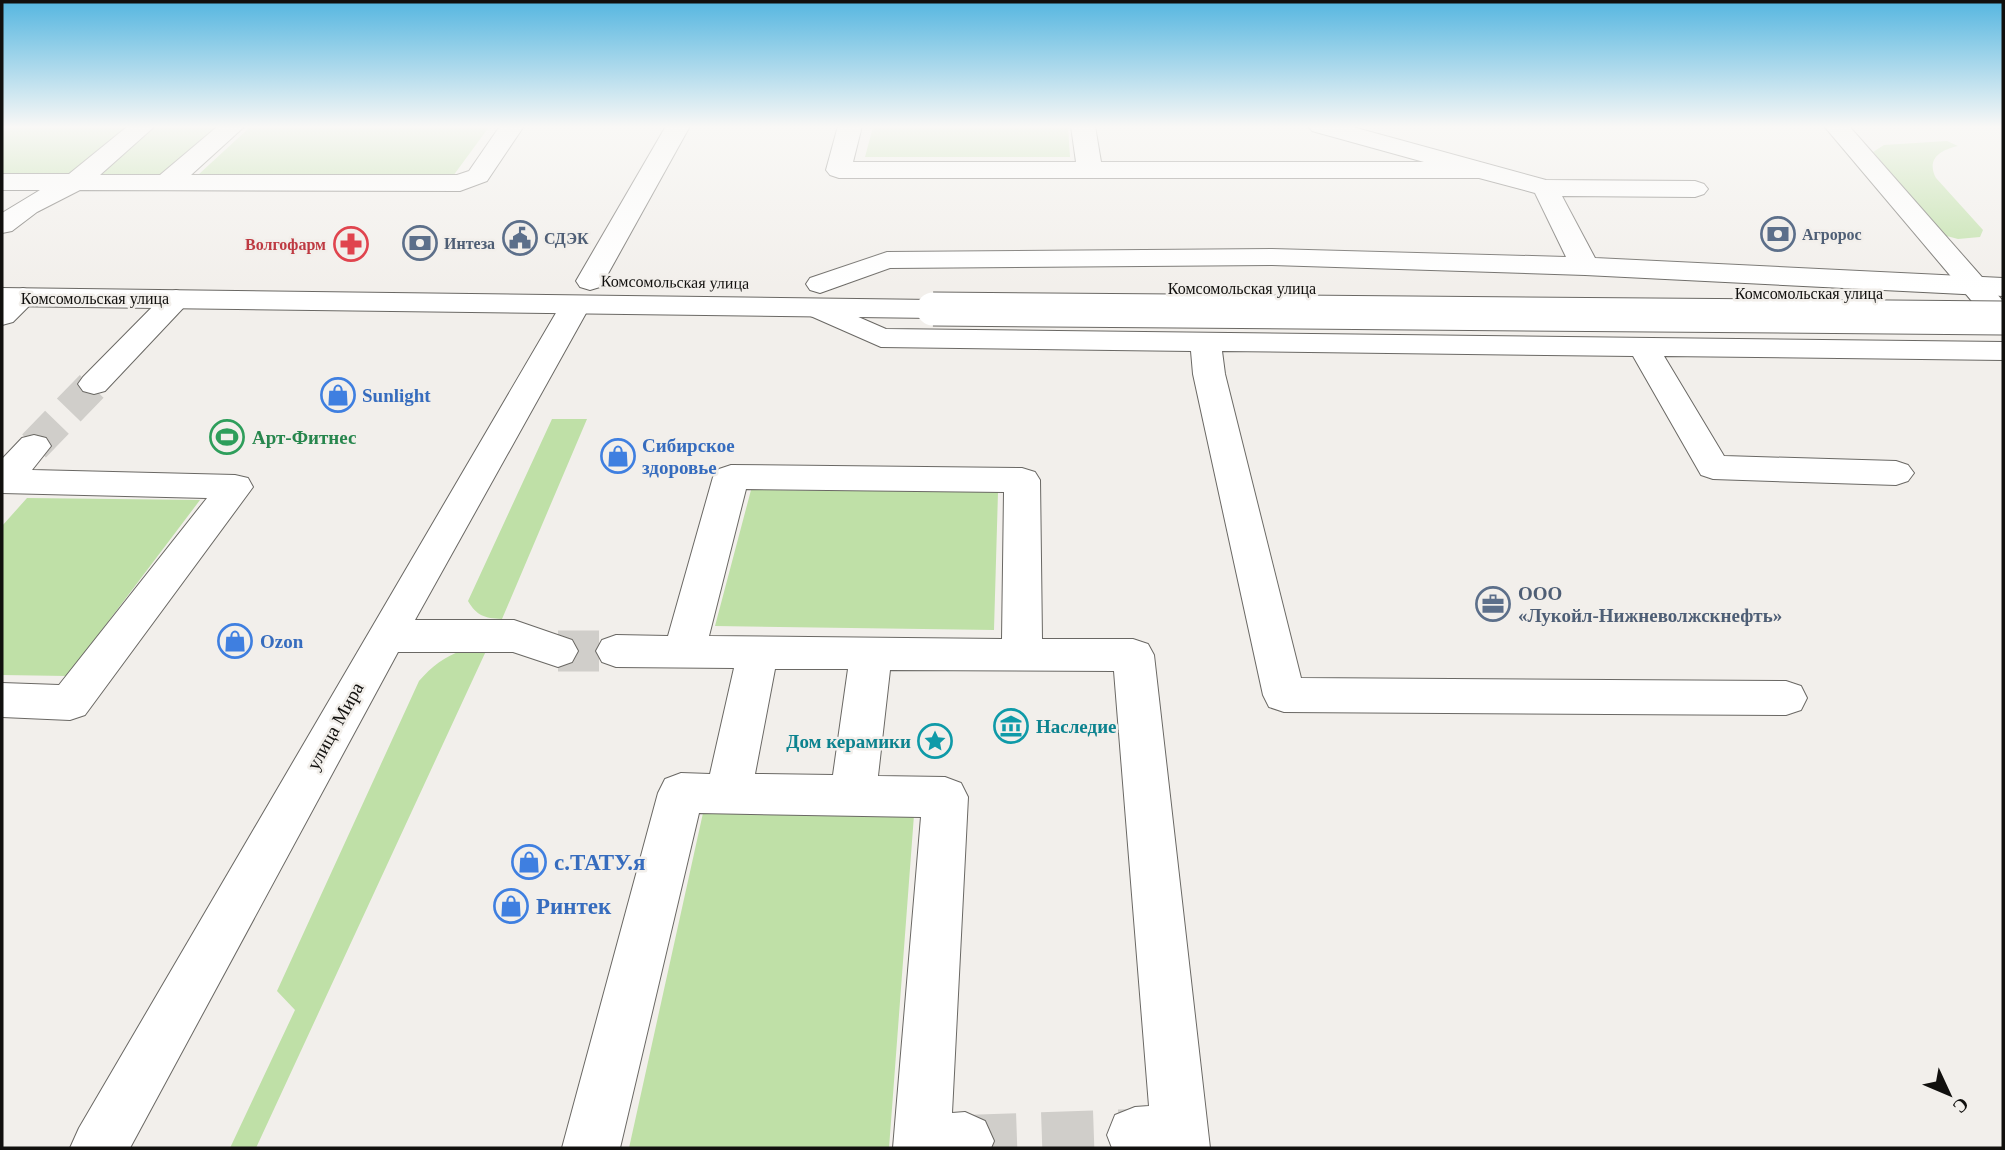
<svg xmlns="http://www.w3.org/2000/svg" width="2005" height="1150" font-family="Georgia,serif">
	<rect width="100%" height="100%" fill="#f2efeb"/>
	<path fill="#bfe0a7" d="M2,127h130l-62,49h-68z
		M154,127h68l-57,49 -71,-1z
		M250,127h239l-36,49 -255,-1z
		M873,127h195l2,30h-205z
		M1947,141l11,5c-18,4 -32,13 -22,32l47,52 -3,7 -22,2 -15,-4 -70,-83 11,-7z
		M552,419h35l-85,200c-18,-1 -25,-3 -34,-18z
		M751,490l247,2 -4,138 -279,-4z
		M27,498l173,2 -133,176 -65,-1v-149z
		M463,650l23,1 -230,497h-26l65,-138 -18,-19 142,-310c13,-15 25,-24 44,-31z
		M703,813l211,2 -25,333h-260z"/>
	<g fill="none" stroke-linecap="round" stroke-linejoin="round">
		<path stroke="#d0ceca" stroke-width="33" stroke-dasharray="33 17" stroke-linecap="butt" d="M34,446l60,-62"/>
		<path stroke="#d0ceca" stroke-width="41" stroke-dasharray="41 21" stroke-linecap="butt" d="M558,651h58"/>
		<path stroke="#d0ceca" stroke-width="52" stroke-dasharray="52 25" stroke-linecap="butt" d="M965,1141l170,-6"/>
		<g stroke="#6a6864" stroke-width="2">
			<path id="minor" d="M128,126h27l-55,49h60l58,-49h27l-54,49h266l12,-4 31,-45h24l-37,55 -27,10 -380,-1 -43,22 -25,19 -10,2v-20l38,-23h-38v-16h67z
				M666,126h24l-86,155 -4,6 -10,3 -10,-3 -4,-6z
				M838,126h24l-9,36h223l-5,-36h24l6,36h323l-112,-31 -4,-5h41l197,54 149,1 9,3 4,5 -4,5 -9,3 -133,-1 33,62 408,20v18l-418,-21 -313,-10 -382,3 -70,25 -10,-3 -4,-6 4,-6 77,-26 385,-3 294,8 -31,-64 -56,-15h-640l-9,-3 -4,-5z
				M23,288l10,3 5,6 -25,25 -11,3v-25l11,-9z
				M176,290l10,3 5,6 -5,6 -81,86 -11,3 -11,-3 -5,-7 5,-7 83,-84z
				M575,297l10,3 5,6 -175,314h99l58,20 6,11 -6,11 -14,5 -45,-15h-115l-268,496h-60l9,-20 481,-822 5,-6z
				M817,299l69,30 1117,13v18l-339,-4 60,100 172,5 12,4 6,8 -6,8 -12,4 -183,-6 -12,-4 -68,-119 -411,-5 3,23 76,304 485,3 15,5 6,12 -6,12 -15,5 -502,-3 -15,-5 -6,-12 -70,-321 -2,-23 -310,-4 -75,-33 -4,-6 4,-6z
				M34,435l12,3 5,8 -19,24 203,5 13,3 5,9 -168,228 -15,5 -68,-3v-34l57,2 148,-187 -205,-5v-34l20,-21z
				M731,465l291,3 13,4 5,8 2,159h91l15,5 6,11 56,493h-98l-5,-13 8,-20 20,-8 14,-1 -35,-435 -224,-1 -12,106 67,1 16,6 7,14 -16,316 13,-1 20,9 9,20 -3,7h-98l28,-331 -222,-4 -79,335h-58l96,-355 7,-14 16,-6 29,1 24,-106 -118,-1 -14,-5 -6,-11 6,-11 14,-5 52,1 45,-159 6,-8zM746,489l258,3 -2,147 -293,-3zM775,669h73l-15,106 -78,-1z"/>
		</g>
		<g stroke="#6a6864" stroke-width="2">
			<path id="major" d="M1824,126h25l154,175v27l-11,-3z
				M2,288l931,12 11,3 4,6 -4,6 -11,3 -931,-12z"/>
		</g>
		<use href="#minor" fill="#fff" fill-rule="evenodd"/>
		<use href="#major" fill="#fff" fill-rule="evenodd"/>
		<g stroke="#6a6864" stroke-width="35" stroke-linecap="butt">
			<path id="major-bridge" d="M933,309l1070,9"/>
		</g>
		<use href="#major-bridge" stroke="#fff" stroke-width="33"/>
	</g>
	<linearGradient id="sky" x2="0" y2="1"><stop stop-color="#55b6e0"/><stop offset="0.44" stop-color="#f9f8f6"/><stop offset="1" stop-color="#f9f8f6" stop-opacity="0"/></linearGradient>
	<rect width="2005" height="288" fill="url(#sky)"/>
	<defs>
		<g id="bank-ring" transform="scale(1.75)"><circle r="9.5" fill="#f2efeb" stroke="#5c6f8a" stroke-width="1.5"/><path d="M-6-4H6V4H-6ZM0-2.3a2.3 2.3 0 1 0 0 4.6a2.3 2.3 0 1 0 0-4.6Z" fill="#5c6f8a"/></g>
		<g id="civic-ring" transform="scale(1.75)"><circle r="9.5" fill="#f2efeb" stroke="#5c6f8a" stroke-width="1.5"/><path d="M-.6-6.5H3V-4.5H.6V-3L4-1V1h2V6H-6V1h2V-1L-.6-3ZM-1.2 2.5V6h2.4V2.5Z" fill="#5c6f8a"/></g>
		<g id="pharmacy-ring" transform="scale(1.75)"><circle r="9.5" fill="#f2efeb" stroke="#e0444e" stroke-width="1.5"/><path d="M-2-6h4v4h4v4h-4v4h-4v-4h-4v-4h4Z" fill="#e0444e"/></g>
		<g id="shop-ring" transform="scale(1.75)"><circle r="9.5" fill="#f2efeb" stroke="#3f7fe0" stroke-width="1.5"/><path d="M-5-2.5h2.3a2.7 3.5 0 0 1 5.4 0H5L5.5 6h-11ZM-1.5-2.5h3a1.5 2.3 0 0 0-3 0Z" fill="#3f7fe0"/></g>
		<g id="stadium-ring" transform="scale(1.75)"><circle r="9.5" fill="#f2efeb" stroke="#2e9e5b" stroke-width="1.5"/><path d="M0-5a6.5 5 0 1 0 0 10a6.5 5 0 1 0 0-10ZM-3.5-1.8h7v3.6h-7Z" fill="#2e9e5b"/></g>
		<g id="office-ring" transform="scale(1.75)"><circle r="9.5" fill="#f2efeb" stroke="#5c6f8a" stroke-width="1.5"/><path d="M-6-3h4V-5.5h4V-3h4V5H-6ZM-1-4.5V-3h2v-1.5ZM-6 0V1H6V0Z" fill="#5c6f8a"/></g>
		<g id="museum-ring" transform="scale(1.75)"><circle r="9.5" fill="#f2efeb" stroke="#0f9aa8" stroke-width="1.5"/><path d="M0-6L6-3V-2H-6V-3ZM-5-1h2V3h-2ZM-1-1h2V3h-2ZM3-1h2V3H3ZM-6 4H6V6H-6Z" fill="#0f9aa8"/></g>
		<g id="sight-ring" transform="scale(1.75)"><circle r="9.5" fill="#f2efeb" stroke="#0f9aa8" stroke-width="1.5"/><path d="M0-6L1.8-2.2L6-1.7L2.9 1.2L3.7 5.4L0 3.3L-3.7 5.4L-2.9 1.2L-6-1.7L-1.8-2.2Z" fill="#0f9aa8"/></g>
	</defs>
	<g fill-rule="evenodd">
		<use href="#bank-ring" x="1778" y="234"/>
		<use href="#civic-ring" x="520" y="238"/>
		<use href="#bank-ring" x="420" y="243"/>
		<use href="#pharmacy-ring" x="351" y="244"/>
		<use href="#shop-ring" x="338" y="395"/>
		<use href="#stadium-ring" x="227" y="437"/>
		<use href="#shop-ring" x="618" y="456"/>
		<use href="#office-ring" x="1493" y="604"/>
		<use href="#shop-ring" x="235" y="641"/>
		<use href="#museum-ring" x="1011" y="726"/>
		<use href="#sight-ring" x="935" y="741"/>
		<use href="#shop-ring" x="529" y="862"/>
		<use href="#shop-ring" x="511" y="906"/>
	</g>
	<g text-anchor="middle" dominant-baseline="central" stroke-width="5" stroke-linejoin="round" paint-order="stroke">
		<g font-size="16" font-weight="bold" fill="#4e5e75" stroke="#f2efeb" text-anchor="start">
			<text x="1802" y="234">Агророс</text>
			<text x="544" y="238">СДЭК</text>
			<text x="444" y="243">Интеза</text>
		</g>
		<g font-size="16" font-weight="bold" fill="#be3a42" stroke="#f2efeb" text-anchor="end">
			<text x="326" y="244">Волгофарм</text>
		</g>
		<g font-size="16" fill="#11100e" stroke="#f2efeb">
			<text transform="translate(675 282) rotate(1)">Комсомольская улица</text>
			<text x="1242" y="288">Комсомольская улица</text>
			<text x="1809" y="293">Комсомольская улица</text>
			<text x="95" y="298">Комсомольская улица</text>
		</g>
		<g font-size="19" font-weight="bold" fill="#366cbe" stroke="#f2efeb" text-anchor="start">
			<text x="362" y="395">Sunlight</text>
			<text x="642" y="445">Сибирское<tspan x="642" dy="22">здоровье</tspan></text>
			<text x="260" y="641">Ozon</text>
		</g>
		<g font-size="19" font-weight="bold" fill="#27864d" stroke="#f2efeb" text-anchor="start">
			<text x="252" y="437">Арт-Фитнес</text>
		</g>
		<g font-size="19" font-weight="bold" fill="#4e5e75" stroke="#f2efeb" text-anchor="start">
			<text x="1518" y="593">ООО<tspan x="1518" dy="22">«Лукойл-Нижневолжскнефть»</tspan></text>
		</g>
		<g font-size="19" fill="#11100e" stroke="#f2efeb">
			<text transform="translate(335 726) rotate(-61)">улица Мира</text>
		</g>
		<g font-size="19" font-weight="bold" fill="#0d838f" stroke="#f2efeb" text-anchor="start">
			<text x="1036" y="726">Наследие</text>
			<text x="911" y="741" text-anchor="end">Дом керамики</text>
		</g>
		<g font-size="23" font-weight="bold" fill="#366cbe" stroke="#f2efeb" text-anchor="start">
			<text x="554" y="862">с.ТАТУ.я</text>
			<text x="536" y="906">Ринтек</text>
		</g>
	</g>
	<rect width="2005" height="1150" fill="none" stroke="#11100e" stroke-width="7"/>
	<g transform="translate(1949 1094) rotate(134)" stroke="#f2efeb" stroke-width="5" paint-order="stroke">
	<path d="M0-5L12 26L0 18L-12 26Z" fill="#11100e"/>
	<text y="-10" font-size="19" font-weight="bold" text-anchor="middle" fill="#11100e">С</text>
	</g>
</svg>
